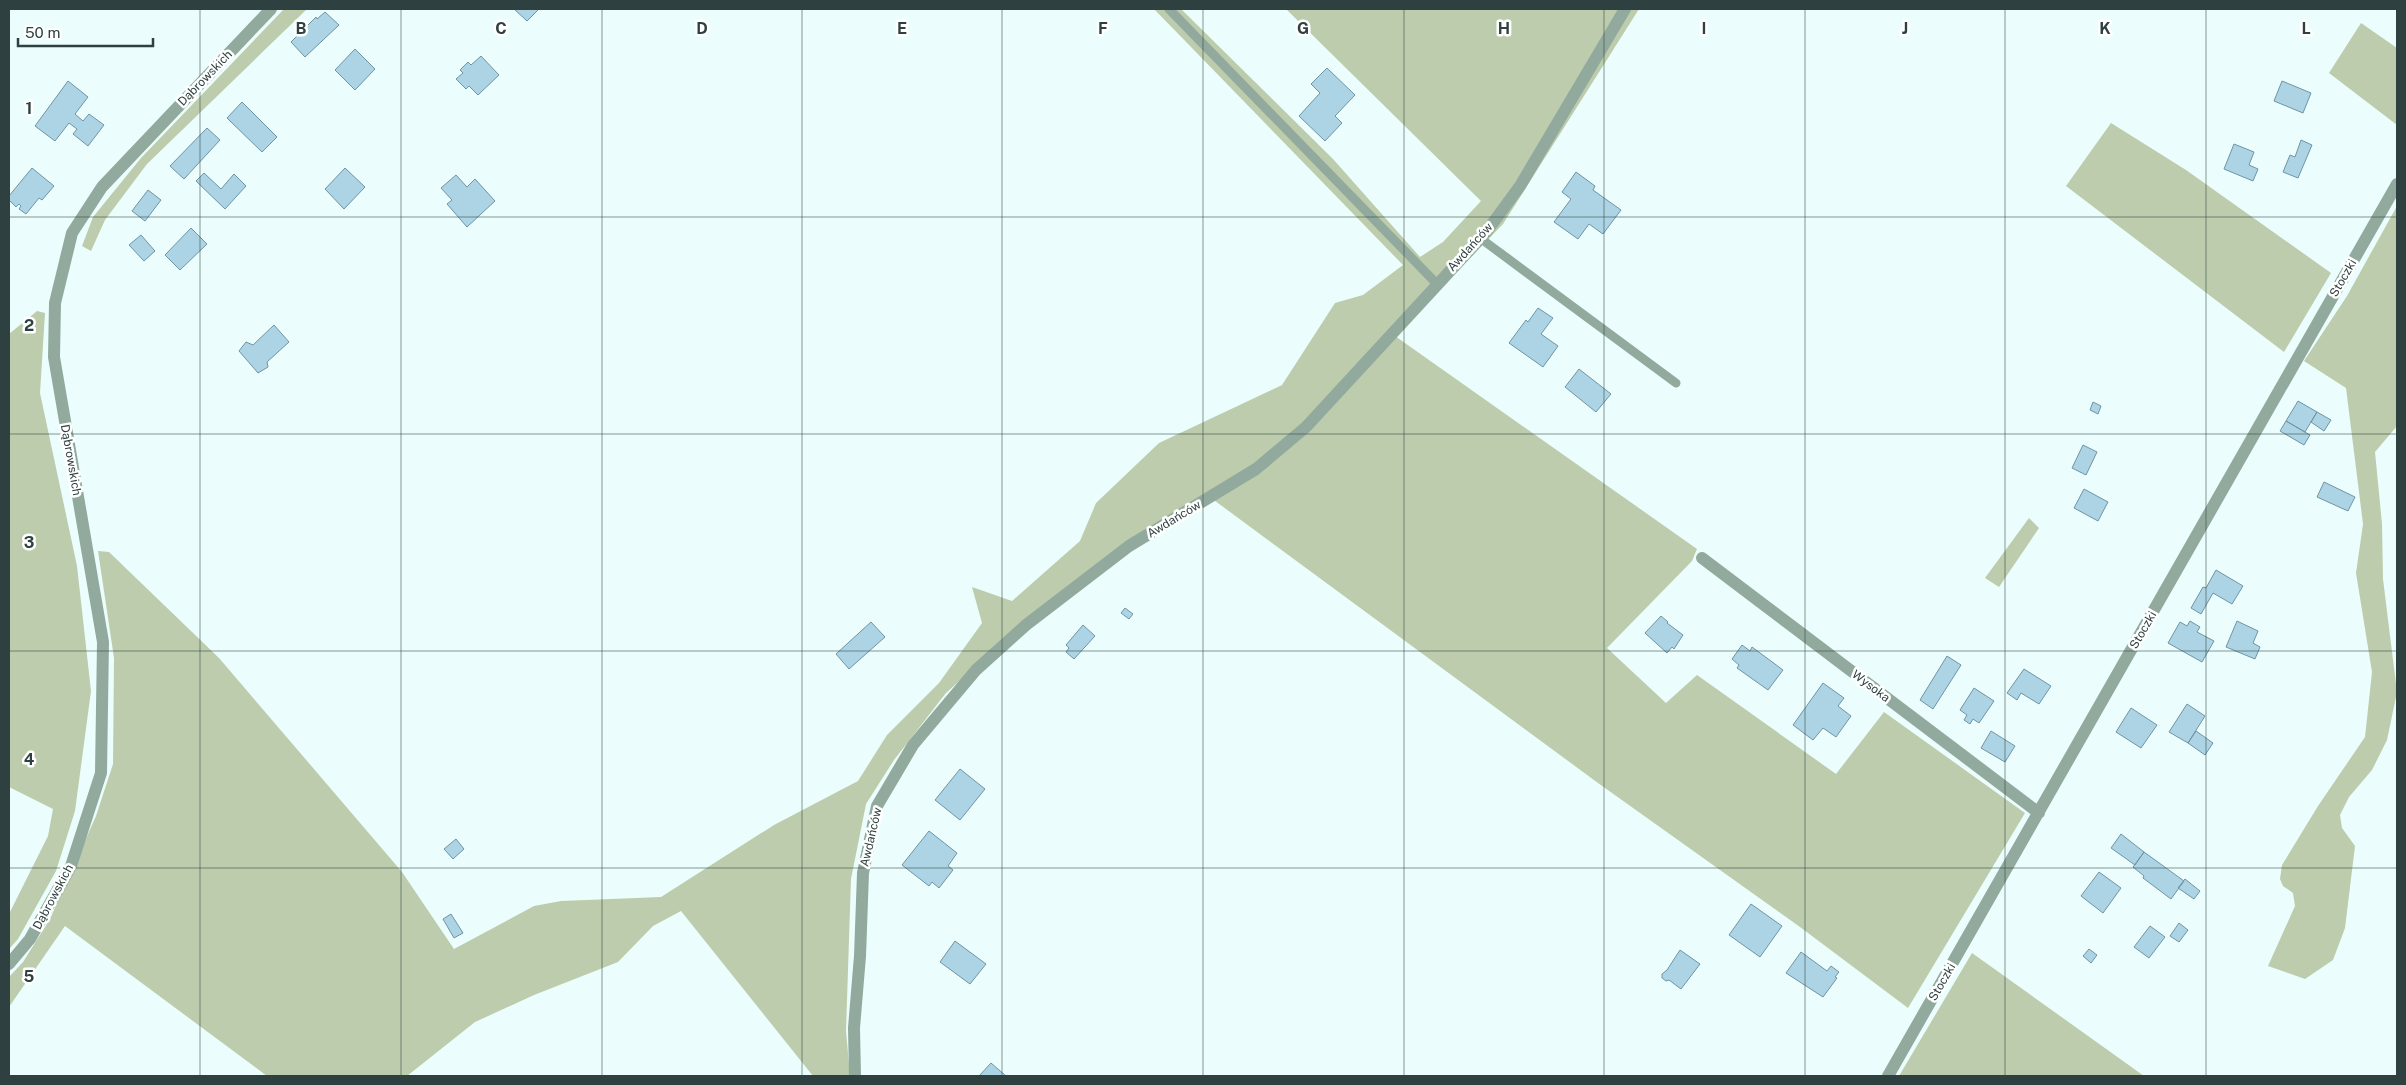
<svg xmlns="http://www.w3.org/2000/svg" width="2406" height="1085" font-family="'Public Sans',sans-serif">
	<rect width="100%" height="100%" fill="#ebfefd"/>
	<path fill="#bcccac" d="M284,9h23l-160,155 -42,56 -14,31 -9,-5 11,-29 48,-59z
		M1154,9h27l152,150 87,98 23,-15 38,-41 -195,-192h353l-136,215 -108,112 302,213 -5,12 -85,87 59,55 31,-28 139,99 48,-62 141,101 -117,195 -108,-81 -202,-144 -391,-288 -199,142 -62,56 -52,67 -28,44 -15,75 -5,152 4,45h-37l-132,-165 -28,15 -35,36 -84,33 -59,27 -68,54h-140l-202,-150 -56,81v-30l14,-15 27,-43 46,-103 17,-52 1,-106 -16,-107 11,1 110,106 183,214 52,77 80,-43 27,-5 100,-4 113,-72 84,-44 29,-46 52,-52 43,-60 -10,-36 40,14 68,-60 16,-38 63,-60 123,-58 53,-82 28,-8 40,-30z
		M2361,23l36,25v77l-68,-52z
		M2111,123l75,47 145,103 -47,79 -218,-166z
		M2397,206v220l-22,26 7,72 1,55 14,113 -10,48 -15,30 -23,27 -9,18 2,13 13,18 -10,82 -12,32 -28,19 -37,-13 27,-60 -2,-13 -10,-7 -3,-7 2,-14 36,-59 47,-69 7,-65 -16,-99 7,-49 -17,-136 -42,-27 43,-65z
		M37,311l8,2 -5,80 37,173 14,125 -16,120 -19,60 -38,68 -9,10v-35l39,-78 5,-27 -44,-22v-453z
		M2029,518l10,10 -40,59 -14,-9z
		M1972,953l172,123h-245z"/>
	<path fill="#add4e5" stroke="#6f94a4" d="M514,9h25l-12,12z
		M325,12l14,13 -34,32 -14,-15 25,-25 1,2z
		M355,49l20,20 -20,21 -20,-20z
		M481,56l18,19 -21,20 -9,-9 -3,3 -10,-10 7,-6 -3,-3 8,-8 3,3z
		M1327,68l28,27 -20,21 7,7 -17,18 -26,-25 21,-23 -9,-9z
		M68,81l20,16 -13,17 8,7 6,-7 15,11 -16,21 -15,-12 4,-5 -8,-6 -14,18 -20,-15z
		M2282,81l29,12 -8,20 -29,-12z
		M242,102l35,35 -15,15 -35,-34z
		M207,128l13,12 -36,39 -14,-13z
		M2301,140l11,5 -14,33 -15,-6 7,-17 5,2z
		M2234,144l20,8 -5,13 9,4 -5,12 -29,-12z
		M32,168l22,18 -12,14 -3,-2 -13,16 -7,-5 2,-3 -2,-2 -3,3 -7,-7v-4z
		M345,168l20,19 -21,22 -19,-20z
		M1576,172l19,14 -2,4 28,20 -18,24 -14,-10 -11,15 -24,-17 17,-23 -9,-7z
		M204,173l17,16 13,-15 12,12 -21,23 -29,-28z
		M456,175l11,12 8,-8 20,22 -28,26 -20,-23 5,-4 -11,-12z
		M148,190l13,10 -16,21 -13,-10z
		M191,228l16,16 -27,26 -15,-15z
		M141,235l14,16 -11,10 -15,-16z
		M1538,308l15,10 -12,16 17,12 -15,21 -34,-24 17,-23 2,2z
		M274,325l15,17 -22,20 1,5 -10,6 -19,-22 7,-9 7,3z
		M1579,369l32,25 -15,18 -31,-25z
		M2298,401l19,11 -12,20 -19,-11z
		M2093,402l8,4 -3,8 -8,-4z
		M2317,412l14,8 -7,11 -13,-9z
		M2286,421l24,14 -6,10 -24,-14z
		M2083,445l14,7 -11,23 -14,-7z
		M2324,482l31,15 -7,14 -31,-14z
		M2084,489l24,13 -10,19 -24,-13z
		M2216,570l27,16 -11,18 -19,-11 -12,21 -10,-6 12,-21 3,1z
		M1125,608l8,6 -4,5 -8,-6z
		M1661,616l7,6 -1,1 16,12 -9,14 -2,-2 -5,6 -22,-20z
		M2190,621l10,6 -3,5 17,9 -12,21 -34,-19 12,-21 7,4z
		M2237,621l21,10 -5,12 7,4 -5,12 -29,-12z
		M871,622l14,15 -36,32 -13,-15z
		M1083,625l12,11 -21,23 -8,-7 3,-4 -3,-3z
		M1742,645l8,6 2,-4 31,23 -15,20 -31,-22 2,-3 -7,-6z
		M1947,656l14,9 -28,44 -13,-9z
		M2024,669l27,17 -12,18 -18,-11 -4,7 -10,-7z
		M1823,683l21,15 -6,8 13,10 -15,21 -13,-9 -10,12 -20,-15z
		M1974,688l20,13 -15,22 -6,-4 -3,5 -6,-4 3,-5 -7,-5z
		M2187,704l18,12 -17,27 -19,-11z
		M2131,708l26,17 -16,23 -25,-16z
		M1991,731l24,15 -10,16 -24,-14z
		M2196,731l17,12 -8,12 -17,-12z
		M960,769l25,20 -25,31 -25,-20z
		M929,831l28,22 -9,13 5,4 -14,18 -7,-6 -3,4 -27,-21z
		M2121,834l23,18 -9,13 -24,-17z
		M456,839l8,10 -11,10 -9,-10z
		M2144,852l40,29 -13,18 -28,-21 1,-2 -11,-9z
		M2099,872l22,16 -18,25 -22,-17z
		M2185,879l15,12 -6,8 -16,-11z
		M1751,904l31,22 -22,31 -31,-22z
		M451,914l12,19 -9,5 -11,-19z
		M2179,923l9,7 -9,12 -9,-6z
		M2150,926l15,11 -16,21 -15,-11z
		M955,941l31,23 -16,20 -30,-22z
		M2089,949l8,6 -6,8 -8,-7z
		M1680,950l20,14 -19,25 -12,-9 -3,1 -4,-3v-4l5,-4z
		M1801,952l26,19 4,-5 8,6 -4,5 2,1 -14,19 -37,-24z
		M991,1063l15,13h-27z"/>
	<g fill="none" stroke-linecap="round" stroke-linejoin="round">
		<path stroke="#92aa9d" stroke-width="9" d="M1169,9l268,275
			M1480,238l196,145"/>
		<path stroke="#92aa9d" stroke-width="12" d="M1702,558l337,255
			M9,964l21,-25 41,-73 30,-93 2,-131 -49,-285 1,-54 17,-70 30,-46 169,-178
			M855,1076l-1,-48 6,-72 3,-83 14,-67 36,-61 63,-75 50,-45 103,-79 127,-77 50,-42 181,-196 33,-45 105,-177
			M1888,1076l509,-892"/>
	</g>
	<path fill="none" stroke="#2e4140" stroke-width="1" stroke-opacity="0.55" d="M200,9v1067M401,9v1067M602,9v1067M802,9v1067M1002,9v1067M1203,9v1067M1404,9v1067M1604,9v1067M1805,9v1067M2005,9v1067M2206,9v1067M9,217h2388M9,434h2388M9,651h2388M9,868h2388"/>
	<g text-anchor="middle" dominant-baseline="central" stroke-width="5" stroke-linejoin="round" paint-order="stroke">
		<g font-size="12" fill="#2e4140" stroke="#fff">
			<text transform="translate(205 78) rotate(-46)">Dąbrowskich</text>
			<text transform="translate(1470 247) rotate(-48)">Awdańców</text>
			<text transform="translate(2343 278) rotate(-60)">Stoczki</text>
			<text transform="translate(71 460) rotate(80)">Dąbrowskich</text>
			<text transform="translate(1174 519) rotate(-31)">Awdańców</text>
			<text transform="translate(2143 630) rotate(-60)">Stoczki</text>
			<text transform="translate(1871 686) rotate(37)">Wysoka</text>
			<text transform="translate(871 837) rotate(-77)">Awdańców</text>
			<text transform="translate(53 897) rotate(-62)">Dąbrowskich</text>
			<text transform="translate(1942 982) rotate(-60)">Stoczki</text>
		</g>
	</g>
	<g font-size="16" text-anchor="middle" font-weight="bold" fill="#2e4140" stroke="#fff" stroke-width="5" stroke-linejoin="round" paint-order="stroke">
		<text x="301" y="34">B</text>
		<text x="501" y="34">C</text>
		<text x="702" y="34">D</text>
		<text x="902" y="34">E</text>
		<text x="1103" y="34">F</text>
		<text x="1303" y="34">G</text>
		<text x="1504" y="34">H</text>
		<text x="1704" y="34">I</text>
		<text x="1905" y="34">J</text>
		<text x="2105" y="34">K</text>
		<text x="2306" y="34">L</text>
		<text x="29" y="114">1</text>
		<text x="29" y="331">2</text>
		<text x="29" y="548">3</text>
		<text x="29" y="765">4</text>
		<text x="29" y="982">5</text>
	</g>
	<rect width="2406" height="1085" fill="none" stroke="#2e4140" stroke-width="20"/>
	<path d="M18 38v8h135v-8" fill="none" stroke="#2e4140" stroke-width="2.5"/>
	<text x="25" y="38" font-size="15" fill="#2e4140" stroke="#ffffff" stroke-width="4" paint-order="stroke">50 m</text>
</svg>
